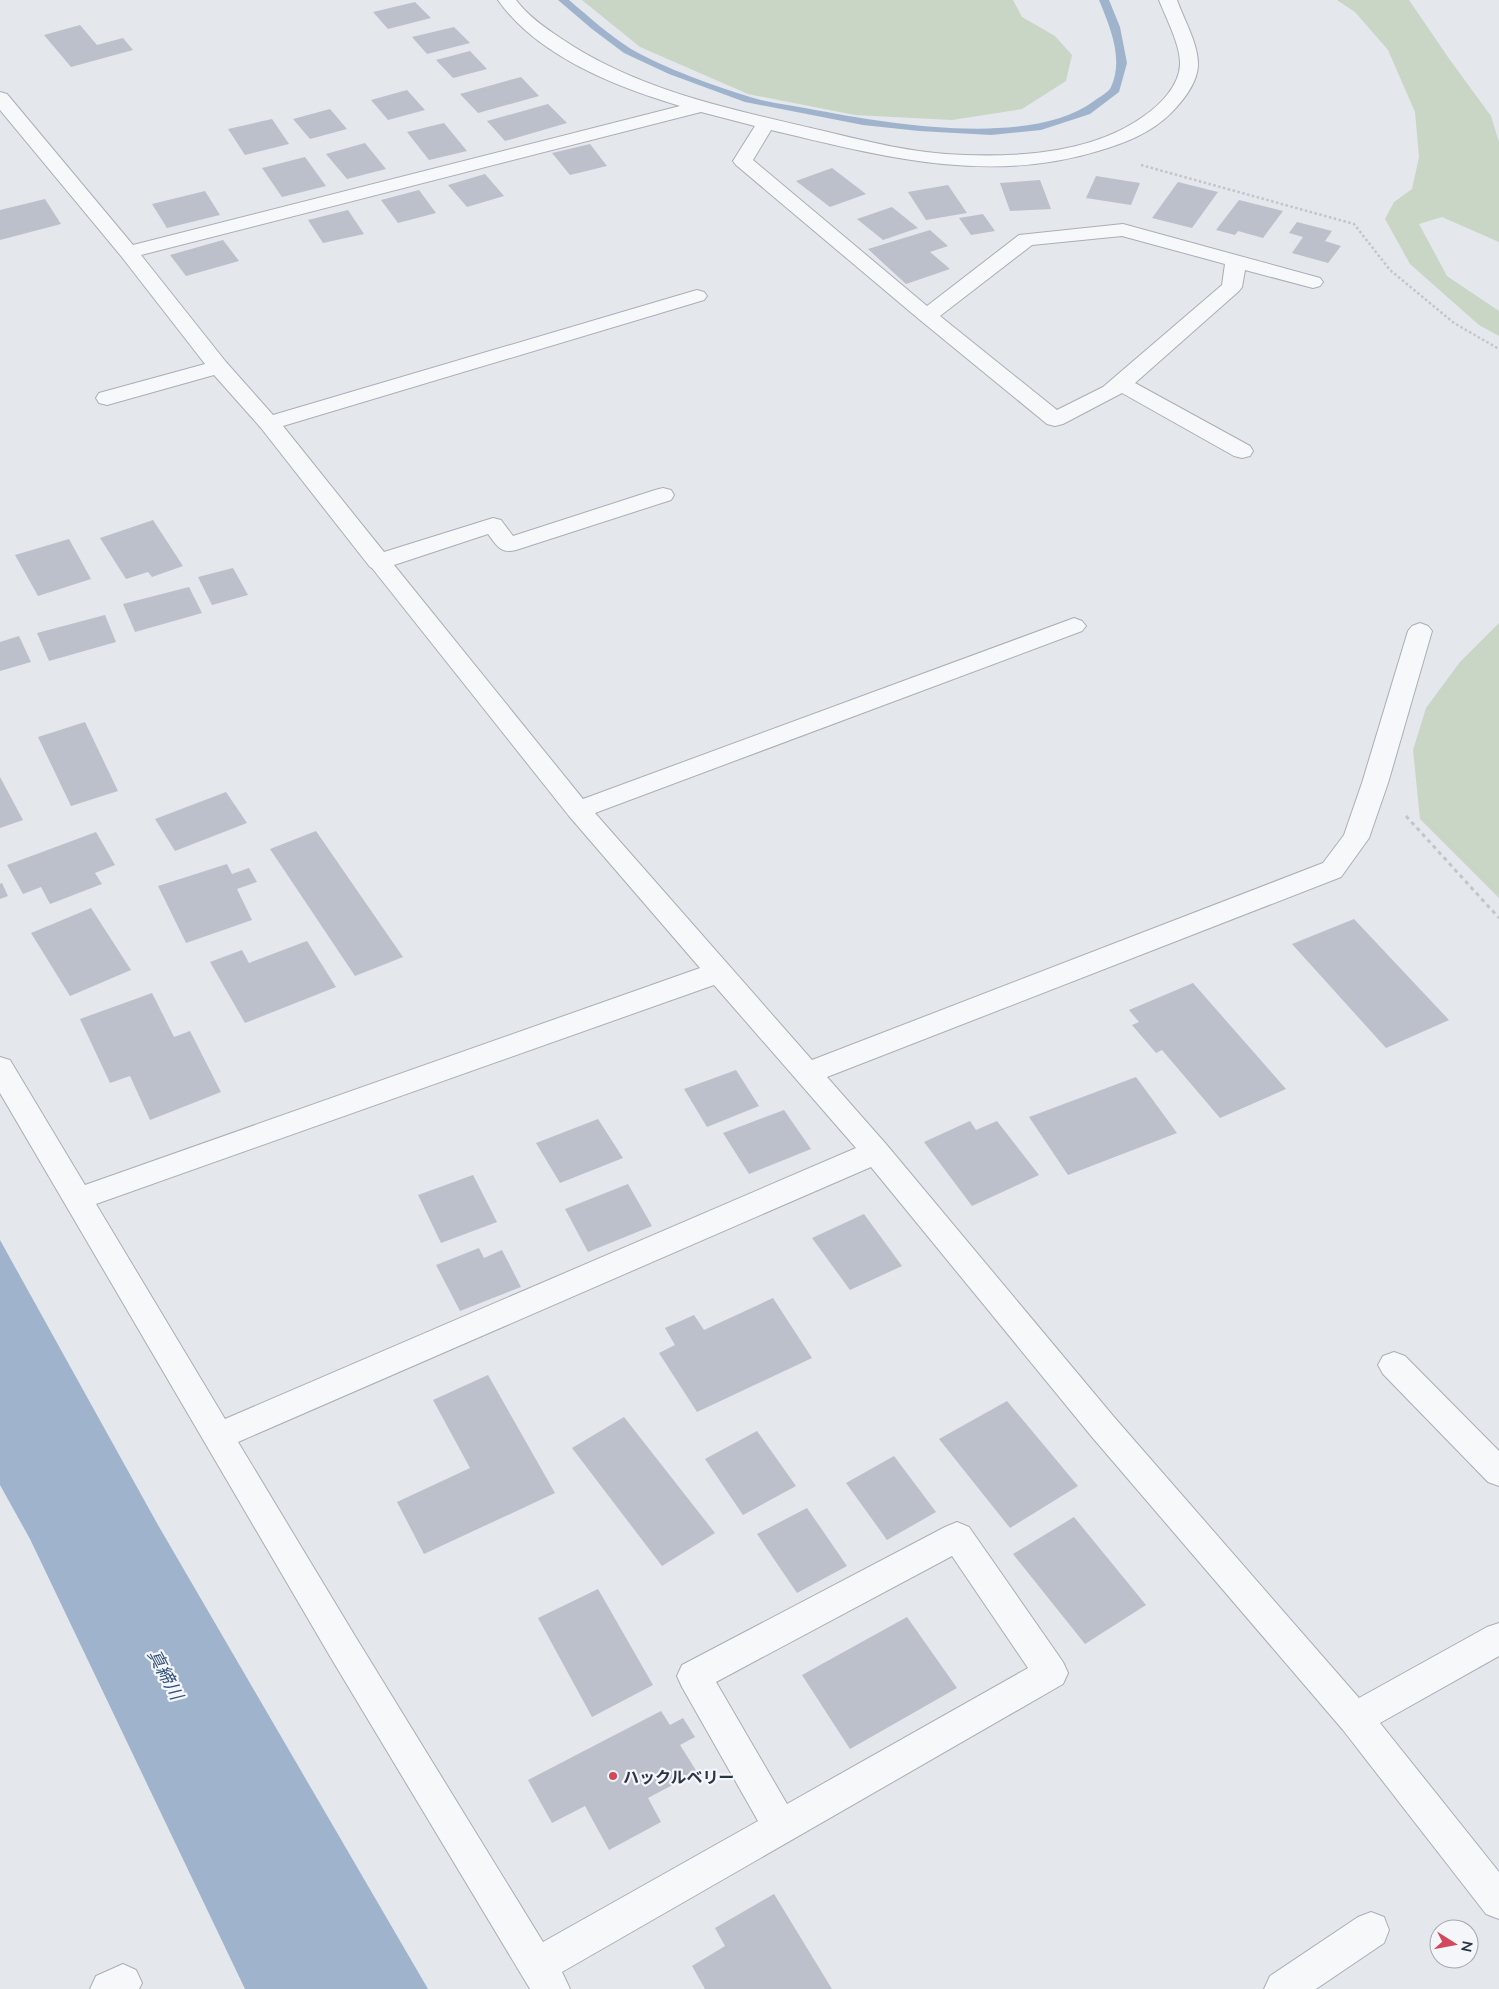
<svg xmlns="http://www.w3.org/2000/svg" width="1499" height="1989" font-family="Lato,'Noto Sans JP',sans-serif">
	<rect width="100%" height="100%" fill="#e4e7ec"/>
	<path fill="#c9d6c5" d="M582,0h431l9,17 33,19 17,19 -6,26 -44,28 -70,11 -97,-5 -107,-21 -108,-47z
		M1337,0h72l41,60 41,56 8,26v100l-57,-25 -23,7 28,52 52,35v25l-20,-11 -69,-61 -25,-45 9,-17 18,-13 7,-32 -4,-45 -27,-62 -33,-38z
		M1499,623v275l-79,-79 -7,-69 13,-42 34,-46z"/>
	<path fill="#9fb4cc" d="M0,1240l158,285 270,464h-183l-215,-450 -30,-54z"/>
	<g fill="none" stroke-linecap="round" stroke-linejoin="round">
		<path fill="#9fb4cc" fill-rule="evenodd" d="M558,0h11c20,17 40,35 62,49 33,19 83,37 119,48 19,6 40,8 60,12 74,14 220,40 284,-8 5,-4 14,-8 17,-14 13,-28 -1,-60 -12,-87h10l11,27 7,36 -8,29 -29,22 -49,16 -50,5 -72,-4 -56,-6 -118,-23 -76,-28 -45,-21 -32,-24z"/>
	</g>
	<path fill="#bbc0ca" d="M415,2l16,16 -43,11 -15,-17z
		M80,25l17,20 26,-7 10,12 -62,17 -27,-32z
		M454,27l16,16 -43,11 -15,-17z
		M470,51l17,18 -34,9 -17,-18z
		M521,77l18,19 -61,17 -18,-19z
		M407,90l18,20 -37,10 -17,-20z
		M548,104l19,19 -62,18 -18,-20z
		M330,109l17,20 -37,10 -17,-20z
		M272,119l17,25 -44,11 -17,-26z
		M444,123l23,28 -38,9 -22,-28z
		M365,143l21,26 -39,10 -21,-25z
		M590,144l17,22 -37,9 -18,-22z
		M305,157l21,29 -44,11 -20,-29z
		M832,168l34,26 -36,13 -34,-26z
		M485,174l19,22 -37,11 -19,-22z
		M1096,176l44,7 -9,22 -45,-7z
		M1040,180l11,29 -41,2 -10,-28z
		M1178,182l40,10 -26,36 -40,-10z
		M948,185l19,28 -41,7 -18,-28z
		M419,190l17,23 -38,10 -17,-23z
		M205,191l15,24 -53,13 -15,-24z
		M45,199l16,25 -61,16v-30z
		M1239,200l44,11 -20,27 -25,-7 -3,4 -19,-5z
		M892,207l26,21 -35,12 -26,-21z
		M348,210l16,24 -41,9 -15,-23z
		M983,214l12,17 -24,4 -12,-17z
		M1297,222l35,9 -7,10 16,5 -13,17 -36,-10 11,-16 -14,-4z
		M930,230l18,16 -18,6 20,17 -44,15 -38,-35z
		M223,240l16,21 -53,15 -16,-21z
		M153,520l30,46 -31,11 -4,-5 -22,7 -26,-41z
		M69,539l22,40 -53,17 -23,-41z
		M233,568l15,27 -36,10 -14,-28z
		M189,587l13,26 -67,19 -12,-28z
		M105,615l11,27 -67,19 -12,-28z
		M19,636l12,26 -31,9v-29z
		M85,722l33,69 -47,15 -33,-69z
		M0,777l23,43 -23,8z
		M226,792l21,31 -72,28 -20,-32z
		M316,831l87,126 -48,19 -85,-127z
		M96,832l19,33 -20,8 7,11 -52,20 -9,-17 -18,7 -16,-29z
		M227,864l5,10 17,-6 8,14 -20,7 15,31 -66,23 -28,-57z
		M2,883l6,13 -8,3v-15z
		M91,908l40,62 -61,26 -39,-63z
		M1354,919l95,101 -63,28 -94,-104z
		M307,941l29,46 -91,36 -35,-61 32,-12 7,13z
		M1193,983l93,106 -66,29 -58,-68 -6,3 -24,-28 7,-3 -10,-12z
		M152,993l22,44 16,-6 31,61 -71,28 -20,-44 -20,7 -30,-64z
		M736,1070l23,36 -52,21 -23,-38z
		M1136,1077l41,56 -109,42 -39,-58z
		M784,1110l27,39 -62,25 -26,-41z
		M598,1119l25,39 -63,25 -24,-40z
		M970,1121l6,9 21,-9 42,54 -67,31 -48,-64z
		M473,1175l24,47 -56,21 -23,-48z
		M628,1184l24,42 -64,26 -23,-43z
		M864,1214l38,52 -52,24 -38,-52z
		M479,1248l5,10 18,-8 19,37 -61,24 -24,-46z
		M773,1298l39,60 -115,54 -38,-59 16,-8 -10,-17 29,-13 10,15z
		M488,1375l67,118 -131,61 -27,-52 73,-34 -37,-68z
		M1007,1401l71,85 -68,42 -71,-89z
		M624,1417l91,116 -53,33 -90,-118z
		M757,1431l39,55 -53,29 -38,-56z
		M894,1456l42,56 -49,28 -41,-57z
		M807,1508l40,58 -50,27 -40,-59z
		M1074,1517l72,88 -61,39 -72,-90z
		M598,1589l55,96 -61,32 -54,-99z
		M907,1617l50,71 -107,61 -48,-74z
		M661,1711l9,14 13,-7 12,19 -15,8 17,27 -49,26 13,24 -52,28 -24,-44 -33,17 -24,-43z
		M774,1894l58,95h-127l-13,-23 33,-20 -10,-18z"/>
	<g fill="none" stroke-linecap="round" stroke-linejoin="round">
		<g stroke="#a9aeb7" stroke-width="2">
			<path id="minor" d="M498,0h18c12,16 29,28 46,39 74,50 163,69 249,89 51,12 102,26 154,27 60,2 129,-3 179,-39 16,-11 35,-30 36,-51 1,-19 -14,-47 -21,-65h18c7,20 21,43 21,64 0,18 -15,37 -27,49 -20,20 -46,30 -73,38 -111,34 -218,5 -327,-21l-18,30 174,146 92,-71 104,-11 197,54 3,4 -3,4 -7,2 -68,-18 -3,17 -3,4 -104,92 115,63 3,5 -3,5 -8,2 -8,-2 -112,-63 -59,31 -8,2 -8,-2 -127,-104 -184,-155 -3,-4 22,-35 -54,-14 -560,143 85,107 47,53 417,-123 7,-2 7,2 3,4 -3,4 -421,126 101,126 109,-34 8,2 12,16 142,-46 8,-2 8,2 3,5 -3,5 -155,50c-15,4 -19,-4 -28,-16l-94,31 189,234 483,-178 8,-3 8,3 4,5 -4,5 -487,182 217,247 511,-197 21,-28 18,-52 46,-152 4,-5 8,-3 8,3 4,5 -44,152 -19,55 -28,39 -514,200 59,67 228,273 245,281 128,-71 12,-4v33l-119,67 119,149v47l-13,-5 -143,-184 -251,-293 -221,-270 -633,275 117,194 188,306 215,-121 -76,-134 -5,-11 5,-11 263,-138 12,-5 12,5 94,135 5,11 -5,11 -501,288 8,17h-40l-199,-331 -331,-565v-36l10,3 75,125 615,-217 -131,-152 -197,-248 -2,-1 -109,-139 -47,-53 -107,30 -8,-2 -3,-5 3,-5 106,-29 -84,-108 -121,-146v-18l7,2 126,151 547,-139c-64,-19 -143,-50 -182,-106zM1122,236l103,28 -3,21 -119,102 -46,23 -117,-94 92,-71zM714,985l142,163 -631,271 -129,-215zM952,1556l76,112 -241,136 -71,-122z
				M1394,1352l11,4 94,95v35l-11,-4 -105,-108 -5,-9 5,-9z
				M1371,1912l13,5 5,13 -5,13 -68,46h-52l6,-13 88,-59z
				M123,1964l13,6 6,13 -3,6h-49l6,-13z"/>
		</g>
		<path stroke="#c2c5cb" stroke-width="2.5" stroke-dasharray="2.5 2.5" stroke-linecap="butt" d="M1141,165l213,59 36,46 64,53 45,26"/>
		<path stroke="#c2c5cb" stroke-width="3" stroke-dasharray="4 4" stroke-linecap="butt" d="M1406,816l93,102"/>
		<use href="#minor" fill="#f7f8fa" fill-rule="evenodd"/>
	</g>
	<circle fill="#d1495b" stroke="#f4f6f9" stroke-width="2" cx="613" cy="1776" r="5"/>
	<g text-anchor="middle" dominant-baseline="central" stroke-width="4.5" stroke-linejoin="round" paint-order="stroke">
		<g font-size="16" font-weight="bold" fill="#2b3445" stroke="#f4f6f9" text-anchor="start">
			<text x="623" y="1776">ハックルベリー</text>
		</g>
		<g font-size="18" font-style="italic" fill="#34527a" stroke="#f4f6f9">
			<text transform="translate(166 1674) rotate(62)">真締川</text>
		</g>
	</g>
	<g transform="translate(1454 1944) rotate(101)"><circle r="24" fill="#f4f6f9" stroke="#a4a8b1"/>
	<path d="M0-4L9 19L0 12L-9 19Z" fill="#d1495b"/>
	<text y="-8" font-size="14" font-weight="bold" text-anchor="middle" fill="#2b3445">N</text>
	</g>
</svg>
